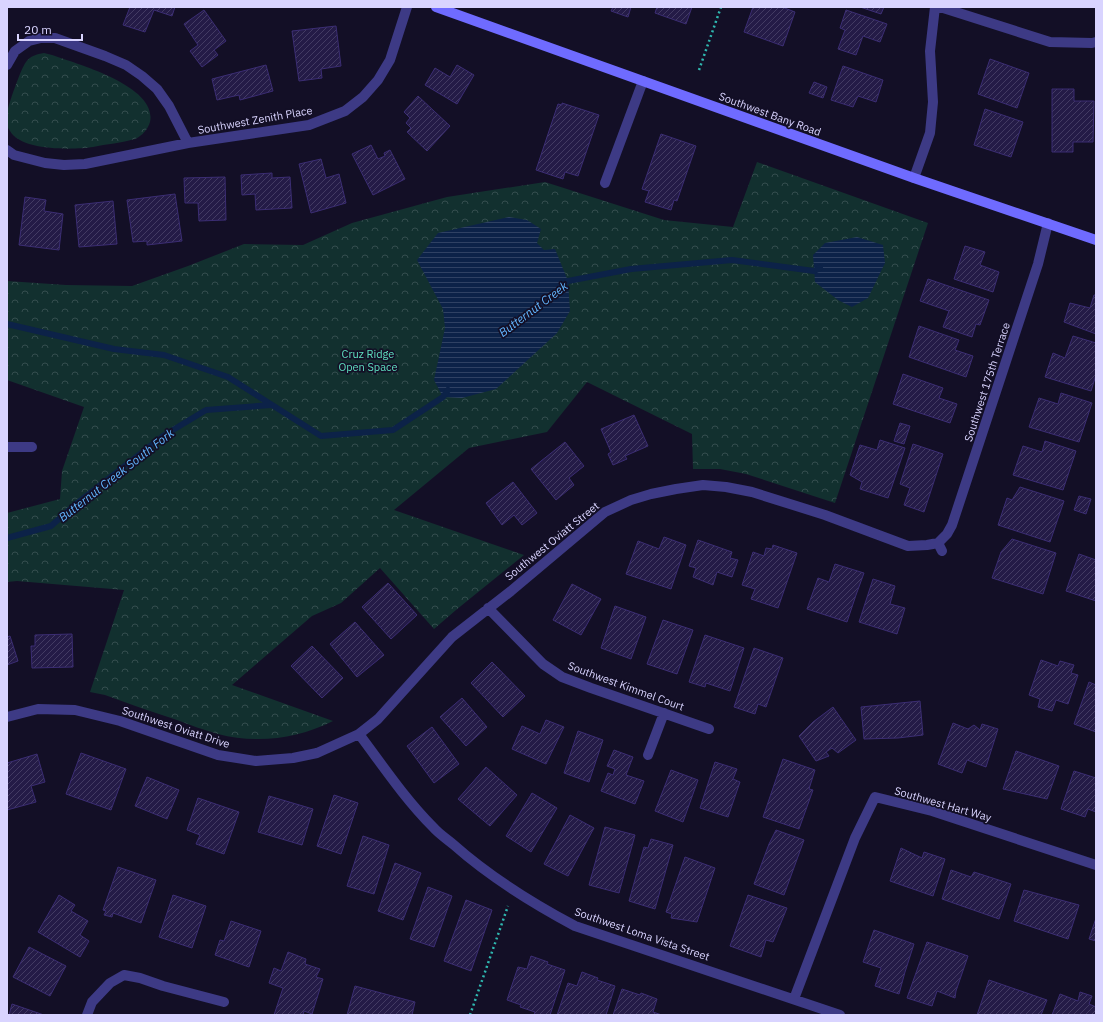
<svg xmlns="http://www.w3.org/2000/svg" width="1103" height="1022" font-family="'IBM Plex Sans',sans-serif">
	<defs>
		<pattern id="forest-crowns" width="20" height="18" patternUnits="userSpaceOnUse"><rect width="20" height="18" fill="#12302f"/><path d="M2 6a3 3 0 1 1 6 0M12 15a3 3 0 1 1 6 0" fill="none" stroke="#344d4e"/></pattern>
		<pattern id="water-rules" width="6" height="5" patternUnits="userSpaceOnUse"><rect width="6" height="5" fill="#0c2248"/><path d="M0 2.5h6" fill="none" stroke="#2f4163"/></pattern>
		<pattern id="building-hatch" width="6" height="6" patternUnits="userSpaceOnUse"><rect width="6" height="6" fill="#241b47"/><path d="M-1 1l2-2M0 6l6-6M5 7l2-2" fill="none" stroke="#433b63"/></pattern>
	</defs>
	<rect width="100%" height="100%" fill="#130f26"/>
	<path fill="url(#forest-crowns)" d="M44,53l8,2c25,9 106,31 98,67 -2,7 -8,14 -15,17 -13,4 -29,5 -42,8 -20,3 -72,4 -83,-16 -4,-5 -3,-12 -3,-18 1,-7 14,-45 19,-51 4,-6 11,-8 18,-9z
		M757,162l171,61 -93,280 -89,-29 -26,-5h-27l-1,-35 -105,-52 -40,50 -78,16 -75,62 130,45 -68,55 -22,19 -54,-61 -39,35 -29,13 -80,69 101,36c-36,18 -76,23 -115,13 -14,-4 -28,-9 -41,-14 -24,-8 -48,-16 -72,-25l-15,-3 34,-102 -107,-9 -10,1v-69l53,-14 2,-28 22,-64 -77,-27v-99l59,4 66,1 56,-20 56,-22 59,1 49,-22 95,-26 98,-15 119,38 69,7z"/>
	<path fill="url(#water-rules)" d="M509,217l18,3 14,9 -4,14 7,7 11,-1 13,32 2,30 -13,22 -61,56 -34,9 -19,-1 -9,-17 11,-52 -2,-19 -26,-49 21,-27z
		M857,237l26,8 2,18 -17,35 -16,9 -14,-7 -23,-18 -2,-27 12,-12z"/>
	<g fill="none" stroke-linecap="round" stroke-linejoin="round">
		<path stroke="#0c2248" stroke-width="6" d="M563,286l5,-5 63,-12 101,-9 82,11 6,-3
			M7,324l107,25 50,6 64,22 93,59 72,-6 50,-33 5,-7
			M7,538l44,-12 25,-22 87,-68 43,-26 65,-5"/>
	</g>
	<path fill="url(#building-hatch)" stroke="#3b2d73" d="M130,7h45l-3,9 -18,-6 -9,22 -22,-7z
		M613,7h18l-3,10 -17,-6z
		M657,7h35l-6,17 -31,-11z
		M753,7h29l13,5 -12,34 -39,-14z
		M860,7h24l-3,7z
		M204,10l22,31 -12,9 4,5 -16,12 -12,-16 8,-6 -14,-21z
		M846,10l41,14 -7,18 -17,-6 -7,19 -18,-6 7,-19 -5,-2z
		M336,26l5,40 -20,3 1,9 -23,3 -7,-50z
		M990,59l39,14 -12,35 -39,-14z
		M266,65l7,26 -33,9 -1,-5 -22,5 -5,-21z
		M457,65l17,10 -17,29 -32,-19 10,-17 15,9z
		M843,66l40,14 -7,22 -18,-6 -5,11 -22,-7z
		M814,82l13,5 -4,11 -14,-5z
		M1052,89h22v12h20l-1,41h-20v10h-21z
		M418,96l32,30 -23,25 -20,-19 4,-4 -5,-5 4,-5 -6,-6z
		M562,103l37,12 -21,61 -13,-4 -2,7 -27,-9 22,-66 4,1z
		M985,109l38,13 -12,35 -37,-12z
		M661,134l35,12 -19,55 -3,-1 -3,10 -26,-8 4,-11 -7,-2z
		M371,145l7,14 7,-3 -1,-3 6,-3 15,29 -32,16 -21,-41z
		M321,159l5,19 13,-4 7,29 -35,10 -12,-49z
		M272,173v5l18,-1 2,31 -36,2 -1,-16 -13,1 -1,-20z
		M225,177l1,43 -27,1 -1,-18h-13l-1,-25z
		M175,194l7,47 -35,4v-4l-14,1 -6,-42z
		M25,197l21,3 -2,11 19,3 -4,36 -40,-5z
		M113,201l4,43 -38,3 -4,-42z
		M965,246l20,6 -5,13 19,7 -6,20 -39,-13z
		M928,279l61,21 -9,25 -4,-1 -4,13 -29,-10 6,-16 -29,-10z
		M1094,295h2v39l-32,-12 6,-19 20,5z
		M919,326l40,14 -4,10 18,6 -7,21 -57,-20z
		M1073,336l23,7v32l-5,16 -46,-14 8,-24 12,5z
		M903,374l40,14 -4,10 18,6 -7,19 -57,-19z
		M1061,393l31,10 -13,39 -50,-15 10,-29 19,6z
		M634,415l14,31 -23,10 2,3 -14,6 -5,-11 3,-2 -10,-23z
		M900,423l10,3 -6,18 -10,-3z
		M880,440l25,8 -17,50 -28,-9 2,-7 -12,-7 10,-30 17,5z
		M1045,441l31,10 -13,39 -50,-15 10,-29 19,6z
		M565,442l19,24 -15,12 5,7 -18,15 -25,-31z
		M913,444l30,10 -19,58 -20,-7 6,-17 -10,-4z
		M513,482l24,31 -15,12 -8,-10 -12,10 -16,-22z
		M1020,487l44,14 -14,41 -52,-17 9,-27 5,2z
		M1079,496l12,3 -5,15 -12,-4z
		M664,537l22,8 -15,44 -45,-15 12,-33 21,8z
		M1012,539l44,14 -13,41 -51,-16 9,-26z
		M698,540l34,12 -2,6 8,2 -6,17 -15,-5 -4,13 -20,-8 3,-9 -7,-2z
		M773,545l24,8 -19,55 -27,-9 4,-10 -13,-4 11,-33 11,4 2,-8 6,1z
		M1079,554l17,6v41l-30,-10z
		M835,564l29,9 -8,22 -9,27 -40,-13 11,-31 11,4z
		M873,579l22,7 -5,18 15,4 -8,26 -38,-12z
		M388,583l29,32 -26,24 -29,-32z
		M572,584l29,15 -20,36 -28,-15z
		M615,606l31,11 -15,42 -30,-11z
		M663,620l30,10 -16,44 -30,-10z
		M355,622l29,33 -27,22 -27,-33z
		M72,634l1,33 -41,1 -1,-22h4v-11z
		M705,635l39,13 -14,43 -24,-8 -1,4 -16,-5z
		M10,636l8,25 -11,4v-28z
		M312,646l31,32 -21,20 -31,-32z
		M754,648l29,10 -17,49 -8,-3 -3,10 -21,-7z
		M1041,660l17,6 2,-5 14,4 -3,8 7,2 -10,29 -12,-4 -4,11 -14,-4 2,-8 -11,-4z
		M492,662l33,34 -22,21 -32,-34z
		M1089,682l7,3v47l-22,-8z
		M462,698l25,29 -21,19 -26,-29z
		M920,701l3,34 -25,3 -34,1 -3,-32z
		M833,707l23,33 -18,13 -6,-5 -6,4 3,4 -13,5 -17,-25 14,-14z
		M546,720l18,7 -18,37 -34,-15 10,-23 18,8z
		M953,723l15,6 6,-4 6,5 2,-6 16,5 -12,38 -19,-7 -5,13 -24,-9z
		M432,727l27,37 -25,19 -27,-37z
		M578,731l25,9 -14,42 -25,-9z
		M614,750l19,7 -7,18 18,6 -9,23 -34,-13 7,-18 5,2 2,-6 -8,-3z
		M1016,751l43,15 -12,33 -44,-10z
		M81,753l45,16 -15,41 -45,-16z
		M37,754l8,28 -14,4 5,16 -29,8v-47z
		M783,759l32,11 -6,19 4,1 -14,39 -36,-12z
		M715,762l22,7 -4,10 7,3 -12,35 -28,-9z
		M486,767l31,28 -27,31 -32,-27z
		M671,770l27,10 -15,42 -28,-11z
		M1074,771l22,7v34l-8,-3 -3,8 -24,-8z
		M147,777l32,13 -12,29 -32,-13z
		M532,793l25,15 -26,44 -25,-16z
		M334,795l24,8 -17,51 -24,-8z
		M269,796l44,13 -11,36 -44,-13z
		M198,798l41,14 -15,42 -28,-10 4,-9 -13,-5z
		M570,815l24,13 -26,48 -24,-12z
		M605,827l30,8 -16,58 -30,-8z
		M776,830l28,10 -20,55 -30,-11 15,-40z
		M363,836l26,9 -15,49 -27,-8z
		M651,839l22,6 -18,64 -26,-8 15,-54 4,1z
		M901,848l21,10 2,-6 21,7 -12,37 -43,-15z
		M685,857l30,11 -18,54 -26,-4 1,-4 -6,-2z
		M395,863l26,10 -18,47 -25,-9z
		M118,867l38,13 -15,43 -28,-10 -1,4 -8,-2 2,-4 -3,-1z
		M951,870l20,7 3,-5 37,12 -12,35 -57,-20z
		M428,887l24,9 -18,51 -24,-8z
		M1024,890l55,15 -11,34 -54,-18z
		M59,895l16,10 -4,6 17,10 -8,14 9,6 -9,16 -42,-25z
		M173,895l33,11 -14,42 -33,-11z
		M748,895l39,13 -14,34 -7,-2 -5,17 -31,-11z
		M466,900l26,10 -21,61 -27,-10z
		M1096,918v23l-7,-2z
		M231,921l30,10 -12,36 -34,-12 5,-15 4,1z
		M874,930l40,14 -9,28 -6,22 -24,-8 6,-18 -18,-6z
		M927,942l41,14 -12,35 -1,7 -18,-7 -5,15 -25,-8z
		M29,947l37,19 -16,30 -37,-19z
		M288,952l18,7 -1,5 15,5 -4,8 7,2 -11,35 -8,-3 -1,4h-29l9,-27 -14,-5 5,-15 7,3z
		M531,956l17,6 -1,2 18,6 -15,45h-16l1,-3 -15,-5 1,-2 -14,-5 11,-33 9,2z
		M582,972l16,6 -1,2 18,6 -9,29h-49l11,-32 9,3z
		M989,980l58,20 -6,15h-64z
		M355,986l60,16 -3,13h-65z
		M622,989l18,6 1,-2 16,6 -4,13 9,3h-49z
		M1080,992l12,4 -3,8 7,3v8h-44l8,-21 18,7z
		M12,1004l32,11h-35z"/>
	<g fill="none" stroke-linecap="round" stroke-linejoin="round">
		<path stroke="#2fb8b0" stroke-width="2.5" stroke-dasharray="2 3" stroke-linecap="butt" d="M699,70l22,-63
			M470,1015l38,-109"/>
		<path stroke="#3d3a85" stroke-width="10" d="M605,183l38,-102
			M7,447h25"/>
		<path stroke="#3d3a85" stroke-width="10" d="M940,7l110,35 42,1 4,-1
			M7,65l8,-14 14,-10 12,-3h14l50,18 21,9 16,11 15,13 12,17 19,37 -103,21 -21,1 -19,-2 -31,-8 -7,-5
			M188,143l121,-18 36,-14 18,-14 15,-17 12,-20 17,-53
			M914,178l16,-45 3,-31 -3,-51 5,-44
			M938,543l9,-9 5,-9 86,-261 10,-41
			M488,608l55,56 19,13 29,11 118,41
			M7,717l31,-8 37,1 45,11 98,34 38,6 37,-3 24,-5 42,-19 19,-15 74,-82 59,-46 94,-79 26,-12 20,-6 25,-5 27,-4 23,2 26,5 73,23 83,31 19,-1 11,-2 4,8
			M359,734c24,32 46,65 74,93 6,7 14,12 21,18 36,32 78,58 121,81l265,89
			M648,755l16,-42
			M794,999l61,-161 20,-41 57,14 164,54
			M87,1015l5,-13 18,-19 14,-8 16,3 23,8 61,16"/>
		<path stroke="#6f6bff" stroke-width="10" d="M436,7l478,171 182,62"/>
	</g>
	<g text-anchor="middle" dominant-baseline="central" stroke-width="3.5" stroke-linejoin="round" paint-order="stroke">
		<g font-size="11" fill="#d9d4ff" stroke="#130f26">
			<text transform="translate(770 114) rotate(20)">Southwest Bany Road</text>
			<text transform="translate(255 120) rotate(-10)">Southwest Zenith Place</text>
			<text transform="translate(987 382) rotate(-72)">Southwest 175th Terrace</text>
			<text transform="translate(552 541) rotate(-39)">Southwest Oviatt Street</text>
			<text transform="translate(626 686) rotate(20)">Southwest Kimmel Court</text>
			<text transform="translate(176 727) rotate(18)">Southwest Oviatt Drive</text>
			<text transform="translate(943 804) rotate(16)">Southwest Hart Way</text>
			<text transform="translate(642 934) rotate(19)">Southwest Loma Vista Street</text>
		</g>
		<g font-size="11" fill="#5fe0c0" stroke="#130f26">
			<text x="368" y="354">Cruz Ridge<tspan x="368" dy="13">Open Space</tspan></text>
		</g>
		<g font-size="12" font-style="italic" fill="#62b6ff" stroke="#130f26">
			<text transform="translate(533 309) rotate(-37)">Butternut Creek</text>
			<text transform="translate(116 475) rotate(-38)">Butternut Creek South Fork</text>
		</g>
	</g>
	<rect width="1103" height="1022" fill="none" stroke="#d9d4ff" stroke-width="16"/>
	<path d="M18 34v6h64v-6" fill="none" stroke="#d9d4ff" stroke-width="2"/>
	<text x="24" y="34" font-size="12" fill="#d9d4ff" stroke="#130f26" stroke-width="3" paint-order="stroke">20 m</text>
</svg>
